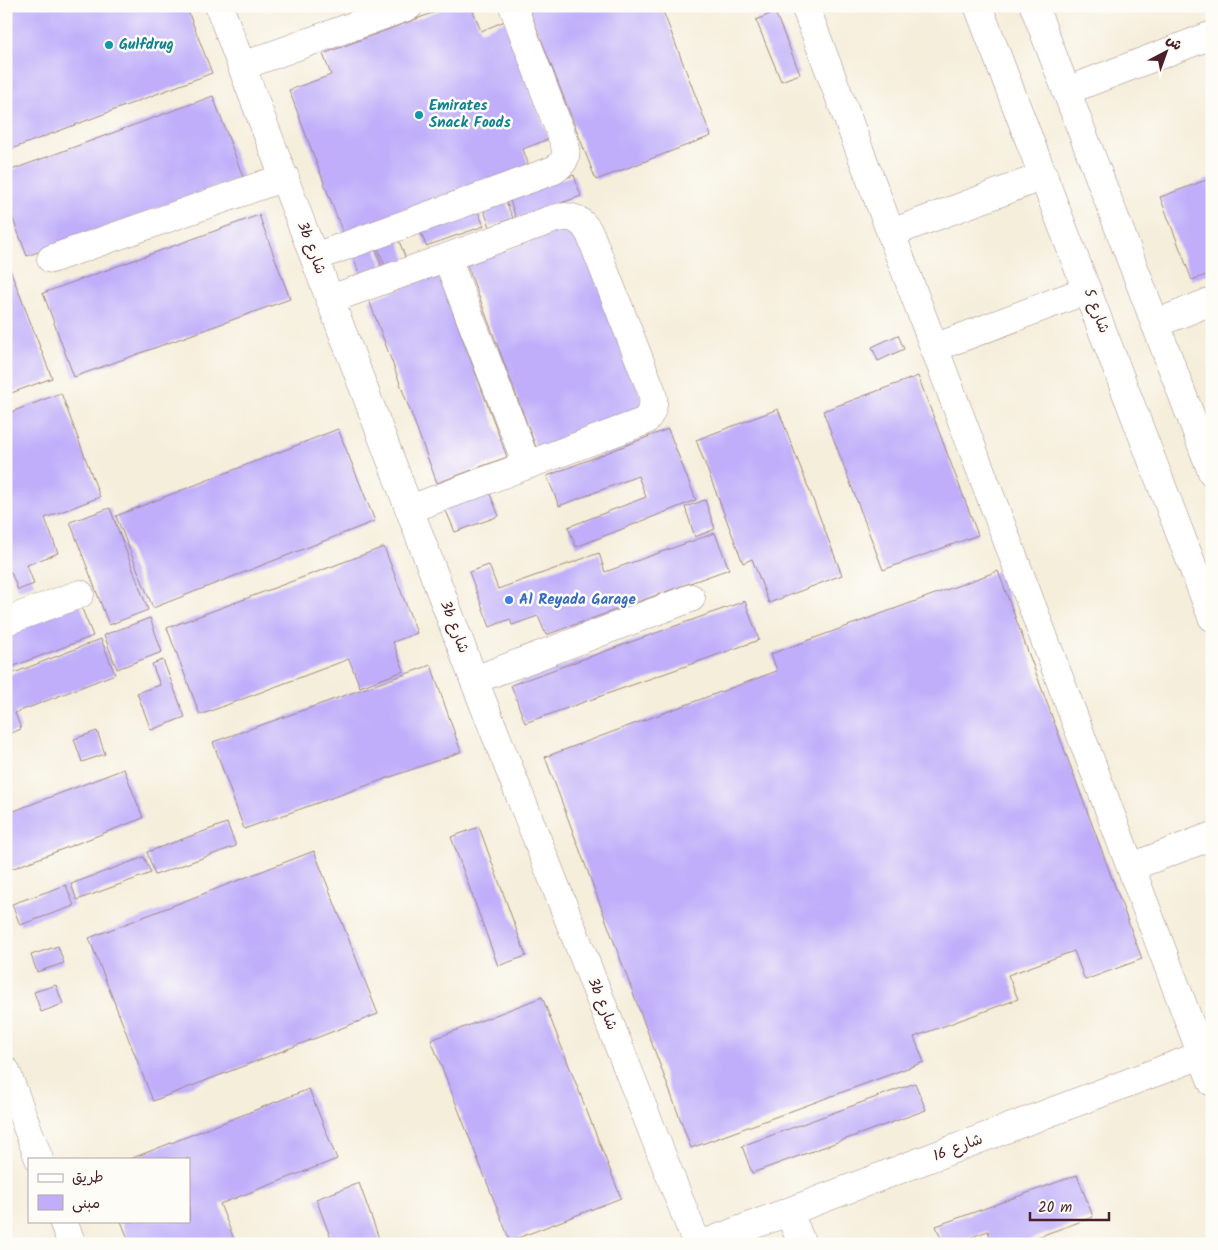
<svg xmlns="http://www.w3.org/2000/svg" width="1218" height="1250" font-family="Kalam,'Playpen Sans Arabic',sans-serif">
	<rect width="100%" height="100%" fill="#fdfcf7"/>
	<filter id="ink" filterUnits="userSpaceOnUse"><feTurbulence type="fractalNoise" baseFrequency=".02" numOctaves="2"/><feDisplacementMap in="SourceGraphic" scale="10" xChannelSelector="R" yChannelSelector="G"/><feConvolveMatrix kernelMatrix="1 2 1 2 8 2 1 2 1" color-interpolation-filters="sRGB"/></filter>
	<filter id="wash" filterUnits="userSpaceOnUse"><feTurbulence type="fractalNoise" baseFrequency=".0096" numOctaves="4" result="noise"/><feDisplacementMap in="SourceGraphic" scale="20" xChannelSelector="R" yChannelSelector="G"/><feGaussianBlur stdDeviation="1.12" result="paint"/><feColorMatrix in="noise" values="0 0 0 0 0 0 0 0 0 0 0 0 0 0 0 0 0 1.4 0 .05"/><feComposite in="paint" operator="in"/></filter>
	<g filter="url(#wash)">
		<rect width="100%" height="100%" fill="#f5eedb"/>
		<g id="blocks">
			<path fill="#c0aefa" d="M6,6h180l26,67 -206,78z
				M451,6h20l10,25 24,-10 44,118 -26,10 8,23 -188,61 -54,-143 42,-15 -8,-21z
				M528,6h133l50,130 -115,44z
				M775,12l25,62 -19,7 -25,-61z
				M213,96l30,81 -216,79 -21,-55v-29z
				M574,175l7,21 -65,23 -7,-22z
				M1212,178v95l-20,7 -32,-83z
				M505,200l8,18 -23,9 -7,-19z
				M476,207l8,19 -58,20 -7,-19z
				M259,215l31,84 -216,78 -31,-84z
				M576,225l70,184 -109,41 -70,-185z
				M398,238l9,24 -21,7 -9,-24z
				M376,248l7,23 -22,8 -8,-23z
				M6,259l46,119 -46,17z
				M439,275l68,182 -70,26 -68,-183z
				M898,335l6,14 -26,12 -6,-14z
				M918,376l60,159 -95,35 -60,-159z
				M61,393l39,104 -55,21 13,35 -31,12 7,19 -16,6 -7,-18 -5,2v-160z
				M778,409l64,166 -73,28 -17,-44 -9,4 -47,-123z
				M338,429l37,92 -222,87 -37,-92z
				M668,429l28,71 -120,47 -8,-20 78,-30 -8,-21 -79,30 -12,-30z
				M488,489l11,27 -44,16 -11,-26z
				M705,500l10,29 -20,8 -10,-30z
				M110,508l38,102 -39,15 -39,-103z
				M715,533l14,36 -183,66 -8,-19 -26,9 -2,-6 -20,8 -21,-55 20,-7 9,24 101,-36 6,19z
				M384,547l33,86 -24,9 11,29 -44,16 -11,-28 -149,56 -33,-87z
				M998,571l144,388 -57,21 -11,-29 -66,24 10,24 -104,38 10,25 -233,86 -146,-391 232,-86 -6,-17z
				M745,601l14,39 -234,83 -14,-38z
				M80,604l13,32 -87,33v-37z
				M150,618l12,34 -45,17 -13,-34z
				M101,639l14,35 -100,39 6,16 -15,6v-59z
				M163,660l22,57 -34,13 -14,-37 23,-8 -8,-21z
				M431,665l30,87 -217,77 -31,-87z
				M97,731l8,23 -23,8 -8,-23z
				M124,769l19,49 -137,53v-57z
				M227,823l9,23 -81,29 -8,-23z
				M479,827l47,129 -28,10 -47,-129z
				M314,851l64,163 -225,87 -64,-163z
				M144,857l7,16 -74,27 -6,-16z
				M66,885l8,21 -54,19 -8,-21z
				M58,946l6,17 -27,9 -6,-17z
				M56,985l7,19 -22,8 -7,-20z
				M542,997l79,201 -111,43 -79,-201z
				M915,1083l11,27 -174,63 -10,-27z
				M309,1089l28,70 -117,45 16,40h-106l-9,-23h68v-62h-59z
				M1077,1175l16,42 -75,27h-26l-4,-13 -35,13h-10l-7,-18z
				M359,1183l22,61h-48l-17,-45z"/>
		</g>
	</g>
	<g filter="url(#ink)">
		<use href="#blocks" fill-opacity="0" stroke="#a08683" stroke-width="1"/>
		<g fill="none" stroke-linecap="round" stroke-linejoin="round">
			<g stroke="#a08683" stroke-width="29">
				<path id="minor" d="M219,6l255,674 223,564
					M805,6l407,1076
					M978,6l234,611
					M1034,6l178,466
					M242,66l167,-60
					M1066,91l146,-56
					M891,233l153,-57
					M315,257l239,-87c10,-7 13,-12 11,-25l-52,-139
					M447,258l80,207
					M51,259l234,-82
					M331,299l222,-80c18,-5 28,-1 37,15l62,158c3,12 1,19 -7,29l-235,88
					M1155,324l57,-23
					M934,348l153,-58
					M6,621l74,-27
					M474,680l217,-82
					M1131,867l81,-31
					M6,1071l33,88
					M789,1212l13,32
					M63,1221l9,23
					M703,1244l509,-193"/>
			</g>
			<use href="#minor" stroke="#fff" stroke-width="28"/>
		</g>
	</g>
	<g fill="#0f9aa8" stroke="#fdfcf7" stroke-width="2">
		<circle cx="109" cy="45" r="5"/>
		<circle cx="419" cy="115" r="5"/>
	</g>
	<circle fill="#3f7fe0" stroke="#fdfcf7" stroke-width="2" cx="509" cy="600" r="5"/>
	<g text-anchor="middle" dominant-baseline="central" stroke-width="5" stroke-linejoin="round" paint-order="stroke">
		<g font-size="15" font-weight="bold" fill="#0d838f" stroke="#fdfcf7" text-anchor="start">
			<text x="119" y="45">Gulfdrug</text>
			<text x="429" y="106">Emirates<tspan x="429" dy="17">Snack Foods</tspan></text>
		</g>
		<g font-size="15" fill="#4a1f2b" stroke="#fdfcf7">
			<text transform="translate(311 248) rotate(69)">3b شارع</text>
			<text transform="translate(1096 311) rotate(69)">شارع 5</text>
			<text transform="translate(454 627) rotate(69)">3b شارع</text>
			<text transform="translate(602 1004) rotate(68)">3b شارع</text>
			<text transform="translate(958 1148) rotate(-21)">شارع 16</text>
		</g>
		<g font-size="15" font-weight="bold" fill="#366cbe" stroke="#fdfcf7" text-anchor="start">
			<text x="519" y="600">Al Reyada Garage</text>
		</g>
	</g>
	<rect width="1218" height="1250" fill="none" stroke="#fdfcf7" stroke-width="25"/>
	<rect x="28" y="1158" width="162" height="65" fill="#fdfcf7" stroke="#b5a4a5"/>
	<rect x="38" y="1174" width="25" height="8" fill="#ffffff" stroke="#b5a4a5"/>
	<text x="72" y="1182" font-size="15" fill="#4a1f2b">طريق</text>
	<rect x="38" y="1195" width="25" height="15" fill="#c0aefa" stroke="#b5a4a5"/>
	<text x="72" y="1208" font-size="15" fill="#4a1f2b">مبنى</text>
	<g transform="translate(1166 52) rotate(41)" stroke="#fdfcf7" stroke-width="4" paint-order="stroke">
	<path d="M0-4L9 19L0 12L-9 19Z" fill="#4a1f2b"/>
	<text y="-8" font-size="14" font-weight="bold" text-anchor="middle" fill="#4a1f2b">ش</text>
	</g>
	<path d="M1030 1212v8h79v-8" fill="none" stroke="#4a1f2b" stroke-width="2.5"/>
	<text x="1038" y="1212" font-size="15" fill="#4a1f2b" stroke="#fdfcf7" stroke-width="4" paint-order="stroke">20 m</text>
</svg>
